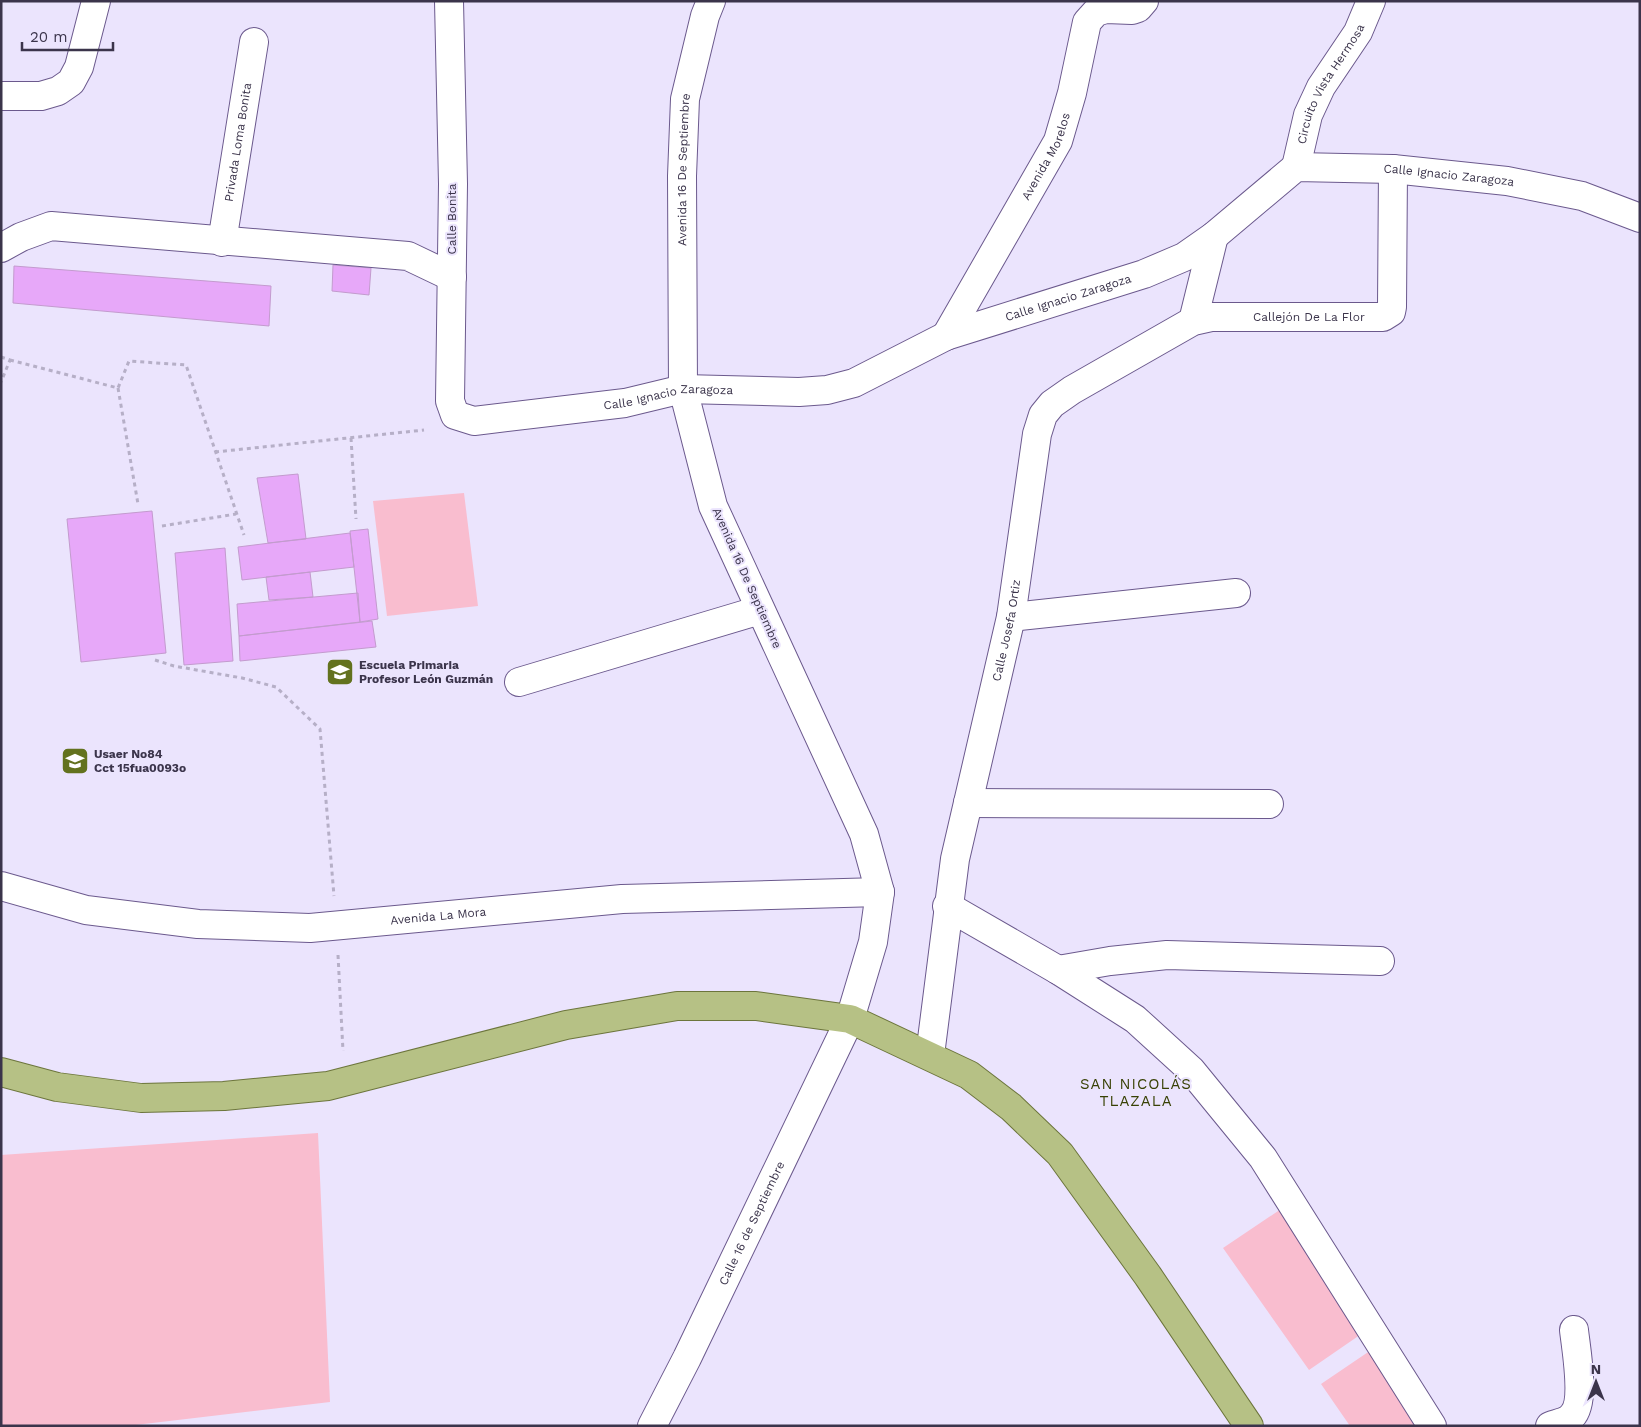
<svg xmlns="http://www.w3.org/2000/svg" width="1641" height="1427" font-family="'Work Sans',sans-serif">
	<rect width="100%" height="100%" fill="#ebe4fd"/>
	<path fill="#f9bdcf" d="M464,493l14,113 -91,10 -14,-115z
		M318,1133l12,269 -203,24h-126v-271z
		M1284,1207l86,121 -61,42 -86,-122z
		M1380,1344l52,82h-82l-29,-42z"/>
	<path fill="#e7a8f9" stroke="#c39bce" d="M333,265l38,3 -2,27 -37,-4z
		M14,266l257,20 -2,40 -256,-23z
		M298,474l8,65 -38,4 -11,-65z
		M152,511l14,142 -85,9 -14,-143z
		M368,529l10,90 -18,3 -10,-91z
		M350,533l4,34 -112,13 -4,-33z
		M225,548l8,113 -49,4 -9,-112z
		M310,572l3,25 -44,3 -3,-23z
		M358,593l2,29 -121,14 -2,-32z
		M372,621l4,26 -136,14 -1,-25z"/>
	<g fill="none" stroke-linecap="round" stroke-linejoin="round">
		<g stroke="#6b598d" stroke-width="30">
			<g id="minor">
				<path id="s1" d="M449,1l4,183 -3,217 5,14 19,6 151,-18 58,-14 116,3 28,-2 27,-7 92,-47 198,-62 40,-17 30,-21 82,-69 97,2 114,12 75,15 58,22"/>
				<path d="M1,96h40l17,-5 13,-9 8,-15 17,-66"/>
				<path id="s2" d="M1296,167l12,-52 13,-28 37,-55 13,-31"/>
				<path id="s3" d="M222,242l32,-200"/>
				<path d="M1,248l20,-11 30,-11 357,30 44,21"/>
				<path d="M1193,321l21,-85"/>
				<path id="s4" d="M946,336l112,-195 14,-48 15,-71 9,-10 10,-3 26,1 6,-2 6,-7"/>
				<path d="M1011,617l225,-24"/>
				<path d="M519,682l241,-72"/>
				<path d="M968,803l301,1"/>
				<path id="s5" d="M1,886l85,24 112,14 112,4 312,-29 258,-7"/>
				<path d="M947,906l111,64 77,49 56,51 72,88 169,268"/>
				<path d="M1058,970l52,-9 57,-6 213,6"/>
				<path id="s6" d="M930,1055l25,-196 56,-242 26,-183 6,-19 9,-11 20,-14 121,-69 18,-4h172l8,-5 1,-5 1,-138"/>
				<path id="s7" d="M652,1426l35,-68 163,-339 23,-77 7,-50 -16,-58 -151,-328 -30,-117 -1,-213 3,-77 20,-83 6,-15"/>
				<path d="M1550,1426c8,-3 17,-4 22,-10 14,-14 4,-67 2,-86"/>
			</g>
		</g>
		<g stroke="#6c753c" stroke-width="30">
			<path id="major" d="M1,1072l56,15 84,11 83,-2 104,-10 238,-61 111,-19h79l94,13 119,56 42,32 49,47 88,122 101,150"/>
		</g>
		<path stroke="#b6afc7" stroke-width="3" stroke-dasharray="4 4" stroke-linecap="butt" d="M1,357l9,3 -9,22
			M10,360l108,28 11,-27 57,4 58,170
			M118,388l20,116
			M351,438l5,81
			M215,452l209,-22
			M162,526l74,-12
			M155,660l19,6 68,12 34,9 44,42 14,167
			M338,955l5,96"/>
		<use href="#minor" stroke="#fff" stroke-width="28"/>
		<use href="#major" stroke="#b6c185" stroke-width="28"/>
	</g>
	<defs>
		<g id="school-square" transform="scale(1.4375)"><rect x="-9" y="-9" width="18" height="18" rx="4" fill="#63721e" stroke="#ebe4fd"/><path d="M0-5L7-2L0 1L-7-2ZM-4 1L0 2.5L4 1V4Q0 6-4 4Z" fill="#fff"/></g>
	</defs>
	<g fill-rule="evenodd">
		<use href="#school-square" x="340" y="672"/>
		<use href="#school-square" x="75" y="761"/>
	</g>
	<g text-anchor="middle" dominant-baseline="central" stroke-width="4" stroke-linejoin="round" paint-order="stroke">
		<g font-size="12" fill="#3b344b" stroke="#ebe4fd">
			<text stroke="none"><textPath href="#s2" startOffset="91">Circuito Vista Hermosa</textPath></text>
			<text stroke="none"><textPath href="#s3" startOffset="101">Privada Loma Bonita</textPath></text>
			<text stroke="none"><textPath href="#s4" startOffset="206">Avenida Morelos</textPath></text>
			<text stroke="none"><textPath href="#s7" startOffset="1345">Avenida 16 De Septiembre</textPath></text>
			<text stroke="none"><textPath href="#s1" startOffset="1470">Calle Ignacio Zaragoza</textPath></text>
			<text transform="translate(452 219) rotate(-90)">Calle Bonita</text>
			<text stroke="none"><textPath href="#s1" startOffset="1050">Calle Ignacio Zaragoza</textPath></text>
			<text stroke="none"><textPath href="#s6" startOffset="945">Callejón De La Flor</textPath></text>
			<text stroke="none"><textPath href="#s1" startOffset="631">Calle Ignacio Zaragoza</textPath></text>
			<text transform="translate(747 578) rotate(66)">Avenida 16 De Septiembre</text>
			<text stroke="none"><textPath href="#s6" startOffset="432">Calle Josefa Ortiz</textPath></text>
			<text stroke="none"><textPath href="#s5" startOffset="442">Avenida La Mora</textPath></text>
			<text stroke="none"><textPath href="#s7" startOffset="226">Calle 16 de Septiembre</textPath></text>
		</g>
		<g font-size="12" font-weight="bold" fill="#3b344b" stroke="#ebe4fd" text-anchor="start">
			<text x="359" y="665">Escuela Primaria<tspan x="359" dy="14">Profesor León Guzmán</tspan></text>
			<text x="94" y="754">Usaer No84<tspan x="94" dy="14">Cct 15fua0093o</tspan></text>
		</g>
		<g font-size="15" letter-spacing="1" fill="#384104" stroke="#ebe4fd">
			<text x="1136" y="1084">SAN NICOLÁS<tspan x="1136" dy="17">TLAZALA</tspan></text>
		</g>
	</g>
	<rect width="1641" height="1427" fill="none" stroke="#3b344b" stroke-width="5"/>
	<g transform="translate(1596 1382)" stroke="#ebe4fd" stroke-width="4" paint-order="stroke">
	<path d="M0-4L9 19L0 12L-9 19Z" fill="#3b344b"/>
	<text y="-8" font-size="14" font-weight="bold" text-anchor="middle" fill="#3b344b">N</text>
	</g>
	<path d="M22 42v8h91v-8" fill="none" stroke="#3b344b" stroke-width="2.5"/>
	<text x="30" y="42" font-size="15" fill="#3b344b" stroke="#ebe4fd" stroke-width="4" paint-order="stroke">20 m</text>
</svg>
